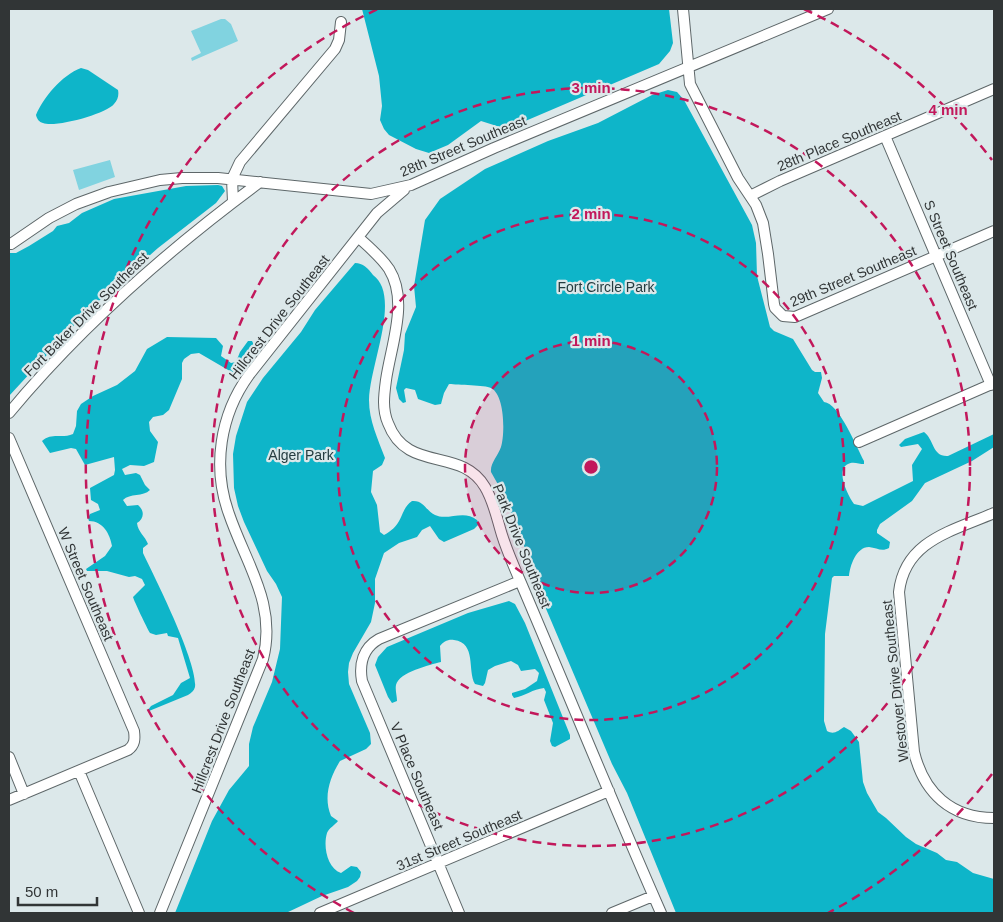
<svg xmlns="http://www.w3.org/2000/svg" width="1003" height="922" font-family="Arial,sans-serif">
	<rect width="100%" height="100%" fill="#dce8ea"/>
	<path fill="#81d3e0" d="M221,19h4l6,5 7,17 -46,20 -1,-3 10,-5 -10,-22z
		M110,160l5,17 -36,13 -6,-20z"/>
	<path fill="#0eb5c9" d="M362,9h307l4,34 -3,8 -11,13 -136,58 -23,5 -19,-6 -33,24 -19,8 -13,-4 -27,-14 -5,-6 -4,-9 2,-14 -3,-30z
		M81,68l7,2 30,20c1,5 0,10 -4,14 -8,10 -59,24 -71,19 -4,-1 -6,-4 -7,-8 7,-17 26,-40 45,-47z
		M668,90l9,2 7,8 68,125 4,18 1,33 13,51 4,4 19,8 19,31 3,2h6l1,6 -4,15 6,9c15,1 33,46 40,59v3c-5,0 -11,-3 -16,0 -13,6 0,32 6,40l9,2 50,-25 -1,-16 10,-16 -4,-5 -17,3 -2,-2 6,-6 19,-7c10,7 8,25 24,24l46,-22v13l-22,14 -47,22 -13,18 -32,23 -3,6v3l13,9 -1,6c-7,4 -12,0 -20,-1 -13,0 -19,19 -20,29h-15l-2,2 -7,56 -1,87 3,10c7,4 11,0 17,-4l7,4 8,11 4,40 4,11 11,19 8,6 20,19 10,7 21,9 9,7 11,2 16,11 21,6v34h-318l-49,-120 -15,-29 -71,-167 -8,-31 -13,-29 -15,-40 -14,-25c-1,-9 7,-16 10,-25 4,-13 4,-52 -10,-59 -6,-3 -33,-3 -42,-4l-5,9 -3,11 -6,1 -17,-6 -3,-9 -9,-2 -2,2 2,12 -3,1 -4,-4 -3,-11 8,-38 1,-16 11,-27 -2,-21 11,-66 15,-21 45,-30 63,-28 50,-18 54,-28z
		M218,185l4,1 3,5 -9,12 -58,45 -53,47 -26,25 -70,76v-143h7l13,-7 24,-15 4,-5 12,-3 13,-10 32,-14 72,-13z
		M355,263c8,0 13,5 18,12 4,3 7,7 9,12 11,29 -12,81 -13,113 0,21 9,39 16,58l-3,7 -9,6 -2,21 6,13 3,27 4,3c21,-11 15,-25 28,-34 12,-1 13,9 23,14 13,6 29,-6 42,5l2,4 -5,5 -30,13 -5,-3 -9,-13 -8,4 -5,7 -18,6 -15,10 -9,26v24l-4,19 -18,31 -4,10 -1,9 1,12 21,49 1,11 -5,5 -26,12c-10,16 -17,36 -9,55l7,5c-3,4 -9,7 -11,12 -4,13 0,35 14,40l10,-7 6,1 4,5 -1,5 -3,4 -9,6 -26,9 -36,17h-111l37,-92 17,-31 20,-24v-22l4,-17 19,-45 8,-33 2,-52 -6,-13 -9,-13 -23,-49 -6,-16 -4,-18 -1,-34 3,-18 11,-34 16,-24 38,-46 14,-22z
		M167,337l49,1 7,8 -2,10 10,7 5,-1 4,-10 8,-11h4l4,8 -2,6 -16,18 -3,1 -36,-21 -8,1 -7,5 -2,4v16l-13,31 -6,5 -10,2 -4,5 1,9 8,11 -4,20 -10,4 -14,-1 -8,4 3,6 11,-2 4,2 5,10 5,5c-7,7 -20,3 -27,10l4,6 11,-1c7,6 6,14 -1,18 1,9 8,13 11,21l-5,4v5c12,25 55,110 52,134 -1,4 -4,6 -7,8l-39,16 -1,-1 3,-4 22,-11 8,-12 9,-5 -12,-40 -10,-2 -1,-3 -11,2 -6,-2c-3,-5 -16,-32 -17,-36l12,-12 -3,-6 -7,-3 -6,1 -22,-6h-20l-1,-2 19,-13 7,-10c-2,-12 -9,-25 -23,-25l-1,-3 2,-4 10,-4 -2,-6 -7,-4 -1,-12 24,-13 1,-5 -1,-13 -29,8 -9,-16 -5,-1 -21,5 -8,-12c10,-9 20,-2 31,-7l3,-8 1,-15 4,-7 12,-8 24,-11 18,-14 12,-22z
		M509,601l6,3 10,19 45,112v4l-15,8 -3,-1 -2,-5 3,-18 -9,-23 2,-8 -2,-4c-11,1 -19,8 -30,10l-2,-3v-2l13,-4 12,-8 2,-8 -4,-4 -14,2 -3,-6 -7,-4 -16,5 -7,4 -3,13 -2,3 -8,-2c-8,-13 2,-41 -21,-44 -6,-1 -11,2 -14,6l1,16c-11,3 -42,10 -45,23 -1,5 1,11 1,16l-5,2 -4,-6 -13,-32 3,-8 9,-10 81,-34z"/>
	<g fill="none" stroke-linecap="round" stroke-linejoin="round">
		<g stroke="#5e6769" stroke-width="12">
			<path id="street" d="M683,9l7,75 48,94 18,27 7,18 5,31 6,50 1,4 8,8 12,1 199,-86
				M885,136l106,249
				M750,196l30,-15 214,-92
				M233,202l-1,-23 8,-17 95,-113 4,-9 2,-18
				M359,238c10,9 22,19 30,31 20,32 2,76 -3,111 -2,15 -4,29 2,43 19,51 73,23 97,64 9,15 12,32 17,48 5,16 12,32 19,48 47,110 92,221 140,330
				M11,244l38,-26 27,-14 33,-12 51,-12 22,-2h36l153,16 40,-9 83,-37 334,-139
				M9,413c73,-88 159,-163 251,-231
				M9,438l125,293c1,8 1,14 -6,19l-119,50
				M859,442l135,-59
				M994,513c-41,18 -89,27 -95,79l15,160c10,41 37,66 80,66
				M9,757l15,37
				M79,771l60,142
				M160,913l103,-254c14,-55 -17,-95 -34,-145 -17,-47 -9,-99 20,-139l128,-162 27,-23
				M320,913l289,-122
				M459,913l-97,-232c-3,-17 1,-33 17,-42l141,-58
				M612,913l41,-17"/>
		</g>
		<use href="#street" stroke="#fff" stroke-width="10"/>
	</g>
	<circle cx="591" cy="467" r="126" fill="#c2185b" fill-opacity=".12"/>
	<g fill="none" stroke="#c2185b" stroke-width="2.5" stroke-dasharray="9 6">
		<circle cx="591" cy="467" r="126"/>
		<circle cx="591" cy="467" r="253"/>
		<circle cx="591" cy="467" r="379"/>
		<path d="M992 774A505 505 0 0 1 828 913M354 913A505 505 0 0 1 378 9M804 9A505 505 0 0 1 992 160"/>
	</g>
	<g text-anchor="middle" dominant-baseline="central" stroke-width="4.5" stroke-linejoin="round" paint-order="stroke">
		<g font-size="14" fill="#313536" stroke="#dce8ea">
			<text transform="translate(839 141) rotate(-23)">28th Place Southeast</text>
			<text transform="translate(463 146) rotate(-23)">28th Street Southeast</text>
			<text transform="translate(951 255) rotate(67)">S Street Southeast</text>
			<text transform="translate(853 276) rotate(-23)">29th Street Southeast</text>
			<text transform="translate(86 314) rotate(-45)">Fort Baker Drive Southeast</text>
			<text transform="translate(279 317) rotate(-52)">Hillcrest Drive Southeast</text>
			<text transform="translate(522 546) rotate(68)">Park Drive Southeast</text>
			<text transform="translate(86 584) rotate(67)">W Street Southeast</text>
			<text transform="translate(895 681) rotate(-96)">Westover Drive Southeast</text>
			<text transform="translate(223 721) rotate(-69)">Hillcrest Drive Southeast</text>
			<text transform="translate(417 776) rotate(67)">V Place Southeast</text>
			<text transform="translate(459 840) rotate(-23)">31st Street Southeast</text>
		</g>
		<g font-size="14" fill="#253c40" stroke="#dce8ea">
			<text x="606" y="287">Fort Circle Park</text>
			<text x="301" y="455">Alger Park</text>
		</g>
	</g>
	<circle cx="591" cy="467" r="8" fill="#c2185b" stroke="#dce8ea" stroke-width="2.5"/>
	<g font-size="15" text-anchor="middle" font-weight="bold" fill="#c2185b" stroke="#dce8ea" stroke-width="4.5" stroke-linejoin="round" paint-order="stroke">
		<text x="591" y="93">3 min</text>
		<text x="948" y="115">4 min</text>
		<text x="591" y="219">2 min</text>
		<text x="591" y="346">1 min</text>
	</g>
	<rect width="1003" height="922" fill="none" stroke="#313536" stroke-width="20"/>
	<path d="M18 897v8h79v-8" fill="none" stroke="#313536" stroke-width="2.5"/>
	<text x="25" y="897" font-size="15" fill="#313536" stroke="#dce8ea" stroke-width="4" paint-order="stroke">50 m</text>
</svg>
